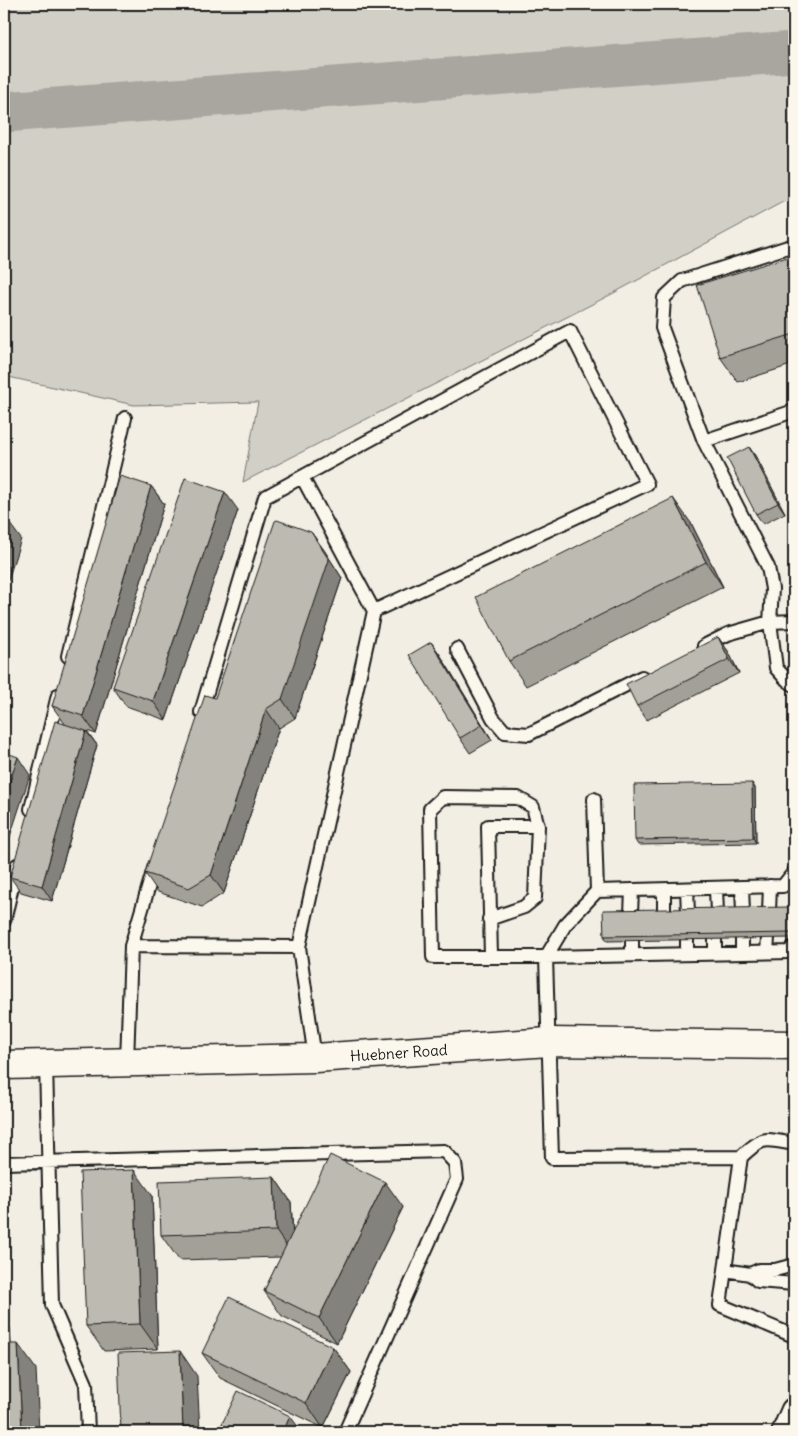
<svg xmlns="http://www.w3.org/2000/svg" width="798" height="1436" font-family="Delius,sans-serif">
	<rect width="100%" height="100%" fill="#f2eee4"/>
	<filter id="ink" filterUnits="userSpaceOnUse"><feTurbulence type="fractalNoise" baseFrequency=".02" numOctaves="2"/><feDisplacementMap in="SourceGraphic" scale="10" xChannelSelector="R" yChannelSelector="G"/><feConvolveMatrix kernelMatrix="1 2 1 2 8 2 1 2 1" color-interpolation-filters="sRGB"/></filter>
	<g filter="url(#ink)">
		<path fill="#d2cfc6" stroke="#777671" d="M4,4h790v192l-184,99 -367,187 15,-80 -124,3 -130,-29z"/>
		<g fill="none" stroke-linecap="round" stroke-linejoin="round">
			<path stroke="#a9a6a0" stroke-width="41" d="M4,112l790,-60"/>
			<g stroke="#1c1c1c" stroke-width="16">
				<path id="service" d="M794,245l-112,36 -18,17 -2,30 42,113 64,126 4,22 -2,33 6,46 11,12 7,5
					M704,441l90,-30
					M302,477l72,134
					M704,646l24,-12 42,-12 24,-1
					M457,649l36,69 12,14 24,2 113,-57
					M68,656l57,-238
					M201,712l64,-215 305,-166 77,153 -273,127 -75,336 16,111
					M594,799l3,92
					M31,809l27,-114
					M794,872l-11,14 -186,5 -32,34 -19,32 6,201 189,-1 -21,148 74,31
					M742,887l1,25
					M716,888l1,25
					M687,889l1,24
					M664,890v24
					M769,912l1,-26
					M631,914l1,-24
					M489,919l35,-12 11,-9 3,-72 -5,-19 -15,-9 -75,-1 -13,12 3,148h113l243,-5 5,-6
					M4,921l13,-56
					M715,939v14
					M632,941v14
					M131,946l168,1
					M767,952l1,-14
					M742,953v-14
					M687,954v-14
					M491,957l-3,-131h50
					M127,1062l4,-116 24,-81
					M46,1064l6,241 34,79 2,48
					M741,1157c23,-22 23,-18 53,-13
					M4,1163l440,-12 11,12 2,16 -112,253
					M725,1270l25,4 9,-4h16l19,-5
					M750,1274l8,7 36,3"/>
			</g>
			<g stroke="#1c1c1c" stroke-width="29">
				<path id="minor" d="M785,1432l9,-21"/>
			</g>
			<g stroke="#1c1c1c" stroke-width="31">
				<g id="primary">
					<path id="s1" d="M4,1065l311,-7 234,-16 245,3"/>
				</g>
			</g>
			<use href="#service" stroke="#fbf7ec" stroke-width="12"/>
			<use href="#minor" stroke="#fbf7ec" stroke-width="25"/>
			<use href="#primary" stroke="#fbf7ec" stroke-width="28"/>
		</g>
		<path fill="#a3a098" stroke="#1c1c1c" d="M794,255v109l-56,18 -18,-25z
			M749,447l7,10 29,56 -22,11 -7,-10z
			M151,486l13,18 -68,230 -9,-3 10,14 -45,156 -31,-9 -11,-15 55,-153 -13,-18z
			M238,510l-72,210 -40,-14 -13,-19z
			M691,523l32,64 -197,99 -17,-25z
			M311,532l13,18 18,28 -47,140 -16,10 -55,165 -22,14 -44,-15 -13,-19z
			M718,637l10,14 11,22 -92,47 -10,-14z
			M431,642l10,14 51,84 -22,13 -10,-15z
			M752,783l3,5 1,55 -118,2 -3,-5z
			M794,912v26l-187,3 -3,-5z
			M274,1177l17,25 2,31 110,-26 -66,136 -55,-27 -18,-25 17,-34 -102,3 -18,-25z
			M152,1195l6,154 -54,2 -18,-25z
			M333,1347l18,25 -28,56 -103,-50 -18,-25z"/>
		<path fill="#84827c" stroke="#1c1c1c" d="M749,447l7,10 29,56 -7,-10z
			M151,486l13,18 -68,230 -13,-18z
			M225,492l13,18 -72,210 -13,-19z
			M673,498l18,25 32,64 -17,-25z
			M10,524l11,15 -17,54v-47z
			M311,532l13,18 18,28 -47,140 -13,-19z
			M718,637l10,14 11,22 -10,-14z
			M431,642l10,14 51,84 -10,-15z
			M266,709l13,19 -55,165 -13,-18z
			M86,731l11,14 -45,156 -10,-15z
			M18,757l12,18 -26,80v-57z
			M752,783l3,5 1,55 -3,-5z
			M791,907l3,5v24l-2,-3z
			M134,1170l18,25 6,154 -18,-25z
			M274,1177l17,25 3,55 -18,-26z
			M385,1182l18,25 -66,136 -18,-25z
			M4,1318l6,10 2,29 -8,-11z
			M18,1344l18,25 3,63h-17z
			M333,1347l18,25 -28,56 -17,-25z
			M180,1351l17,25 3,56h-17z
			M290,1416l12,16h-19z"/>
		<path fill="#bdbab1" stroke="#1c1c1c" d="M794,255v79l-74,23 -23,-72z
			M749,447l29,56 -22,11 -29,-56z
			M120,476l31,10 -68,230 -31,-10z
			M185,478l40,14 -72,209 -40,-14z
			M673,498l33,64 -197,99 -33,-64z
			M277,520l34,12 18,28 -47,139 -16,10 -55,166 -22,13 -44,-15 60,-178 10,3 60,-177z
			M4,522l6,2 -6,22z
			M718,637l11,22 -92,47 -11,-22z
			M431,642l51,83 -22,13 -51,-83z
			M55,721l31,10 -44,155 -32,-9z
			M4,752l14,5 -14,41z
			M752,783l1,55 -118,2 -1,-55z
			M791,907l1,26 -188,3 -1,-26z
			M330,1155l55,27 -66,136 -55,-27z
			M134,1170l6,154 -54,2 -6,-154z
			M274,1177l2,54 -115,4 -2,-54z
			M229,1297l104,50 -27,56 -104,-50z
			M4,1344h14l4,88h-18z
			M180,1351l3,81h-62l-3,-79z
			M238,1391l52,25 -7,16h-65z"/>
	</g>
	<g text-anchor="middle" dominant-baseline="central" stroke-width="5" stroke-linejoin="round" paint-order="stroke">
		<g font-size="15" fill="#1c1c1c" stroke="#fbf7ec">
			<text stroke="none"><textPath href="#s1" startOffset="395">Huebner Road</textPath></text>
		</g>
	</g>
	<rect width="798" height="1436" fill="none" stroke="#fbf7ec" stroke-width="20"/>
	<rect x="10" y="10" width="778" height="1416" fill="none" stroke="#1c1c1c" stroke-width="2" filter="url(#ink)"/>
</svg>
